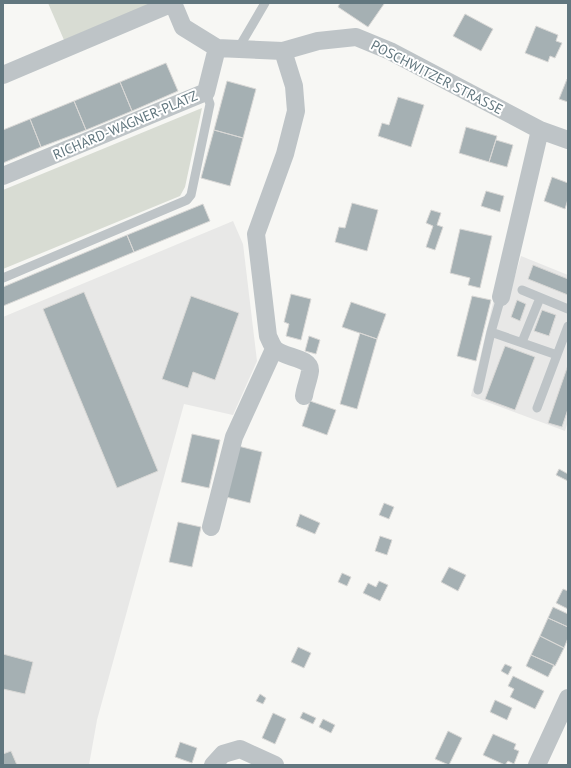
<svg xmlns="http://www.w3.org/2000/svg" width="571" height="768" font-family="'PT Sans',sans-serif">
	<rect width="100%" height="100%" fill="#f7f7f4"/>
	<path fill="#e8e8e7" d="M233,221l10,23 14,117 -24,54 -49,-11 -87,316 -8,45h-86v-448z
		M521,256l47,19v146l-3,10 -94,-35 24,-102 13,5z"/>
	<path fill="#d8dcd3" d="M48,3h102l-7,4 -79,33z
		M202,108l-17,79 -5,9 -177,73v-79z"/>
	<path fill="#a5b0b3" stroke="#d9d8d6" d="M340,3h43l1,1 -16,23 -30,-20z
		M465,14l28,15 -12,22 -28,-15z
		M536,26l22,9 -2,6 6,2 -7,15 -5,-2 -2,6 -23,-9z
		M166,63l12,28 -46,20 -12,-29z
		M567,79h1v23l-9,-3z
		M227,81l29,8 -13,49 -29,-8z
		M120,82l12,29 -46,19 -12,-29z
		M398,97l26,8 -13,42 -33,-11 4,-13 7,2z
		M74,101l12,29 -45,17 -11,-28z
		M30,119l11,28 -38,16v-33z
		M466,127l31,9 -8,26 -30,-9z
		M214,130l29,8 -13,48 -29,-8z
		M496,140l17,5 -6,22 -18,-5z
		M552,177l16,6v16l-3,10 -21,-8z
		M486,191l18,5 -4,16 -19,-6z
		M352,203l26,7 -11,41 -32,-9 4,-15 6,1z
		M203,204l7,17 -76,31 -7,-17z
		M431,210l10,3 -4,12 6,2 -8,23 -9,-3 7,-21 -7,-3z
		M460,229l32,7 -12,52 -12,-3 2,-7 -20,-5z
		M127,235l7,17 -131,54v-19z
		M533,265l35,14v16l-40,-16z
		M84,292l74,179 -41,17 -74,-179z
		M291,294l20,5 -10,41 -15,-4 3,-12 -5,-2z
		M191,296l48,17 -24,67 -22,-8 -5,16 -26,-9z
		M472,296l19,4 -15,61 -19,-5z
		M517,300l9,4 -6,17 -9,-4z
		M351,302l35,12 -9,25 -35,-12z
		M542,310l14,5 -7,21 -15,-5z
		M360,333l17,6 -20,70 -17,-5z
		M309,336l11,4 -4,14 -11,-3z
		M505,346l30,11 -20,53 -30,-11z
		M568,365v44l-6,18 -14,-4z
		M310,401l26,9 -9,25 -25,-9z
		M192,434l28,6 -11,48 -28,-6z
		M238,446l24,6 -12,51 -24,-6z
		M559,469l9,5v7l-12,-6z
		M384,503l10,4 -5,12 -10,-4z
		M300,514l20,9 -5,11 -19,-8z
		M178,522l23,5 -9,40 -23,-5z
		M380,536l12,4 -5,15 -12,-4z
		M449,567l17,8 -8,16 -17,-9z
		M342,573l9,4 -4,9 -9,-4z
		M379,581l9,4 -8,16 -17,-8 5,-10 8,4z
		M563,589l5,2v18l-12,-6z
		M553,607l15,7v13l-20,-9z
		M548,618l20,9v11l-4,10 -24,-12z
		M540,636l24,12 -9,18 -24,-11z
		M298,647l13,6 -7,15 -13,-6z
		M3,654l30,8 -8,32 -22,-5z
		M531,655l23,10 -6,12 -22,-11z
		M505,664l7,3 -4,8 -7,-4z
		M513,676l31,15 -9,18 -25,-12 4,-8 -6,-3z
		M260,694l6,4 -3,6 -7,-3z
		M495,700l17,8 -5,12 -17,-8z
		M303,712l13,6 -3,6 -13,-6z
		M273,713l13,6 -11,25 -13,-6z
		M323,719l12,6 -4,8 -12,-6z
		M448,731l14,7 -13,27 -14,-6z
		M493,734l23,10 -2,5 5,2 -5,13 -6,-3 -3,4 -22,-10z
		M180,742l17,6 -5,15 -17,-6z
		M11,751l6,14h-14v-11z"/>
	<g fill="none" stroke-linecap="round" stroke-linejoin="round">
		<path stroke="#bec4c7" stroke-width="9" d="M238,49l27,-46
			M3,278l184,-78 4,-5 19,-91 -4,-12
			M522,290l46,19
			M491,332l66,23 -20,53
			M522,342l18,-44
			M557,355l11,-29
			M478,390l13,-58 10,-35"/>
		<path stroke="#bec4c7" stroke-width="18" d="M173,3l10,24 34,21 66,3 35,-10 38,-4 34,14 150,79 28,10
			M283,51l11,35 2,25 -11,43 -29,80 12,102c2,4 4,10 7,13 9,9 36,8 35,22 -1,8 -5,17 -6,25
			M3,75l170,-72
			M3,176l203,-84 11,-44
			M501,297l39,-167
			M211,527l23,-90 40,-88
			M213,765l10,-11 17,-5 35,16
			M537,765l31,-67"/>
	</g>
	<g text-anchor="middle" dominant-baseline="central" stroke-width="4" stroke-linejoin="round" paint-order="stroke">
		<g font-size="14" fill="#62777f" stroke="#fff">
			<text transform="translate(437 77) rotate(27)">POSCHWITZER STRASSE</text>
			<text transform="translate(125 125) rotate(-23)">RICHARD-WAGNER-PLATZ</text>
		</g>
	</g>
	<rect width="571" height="768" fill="none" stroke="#62777f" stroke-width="8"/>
</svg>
